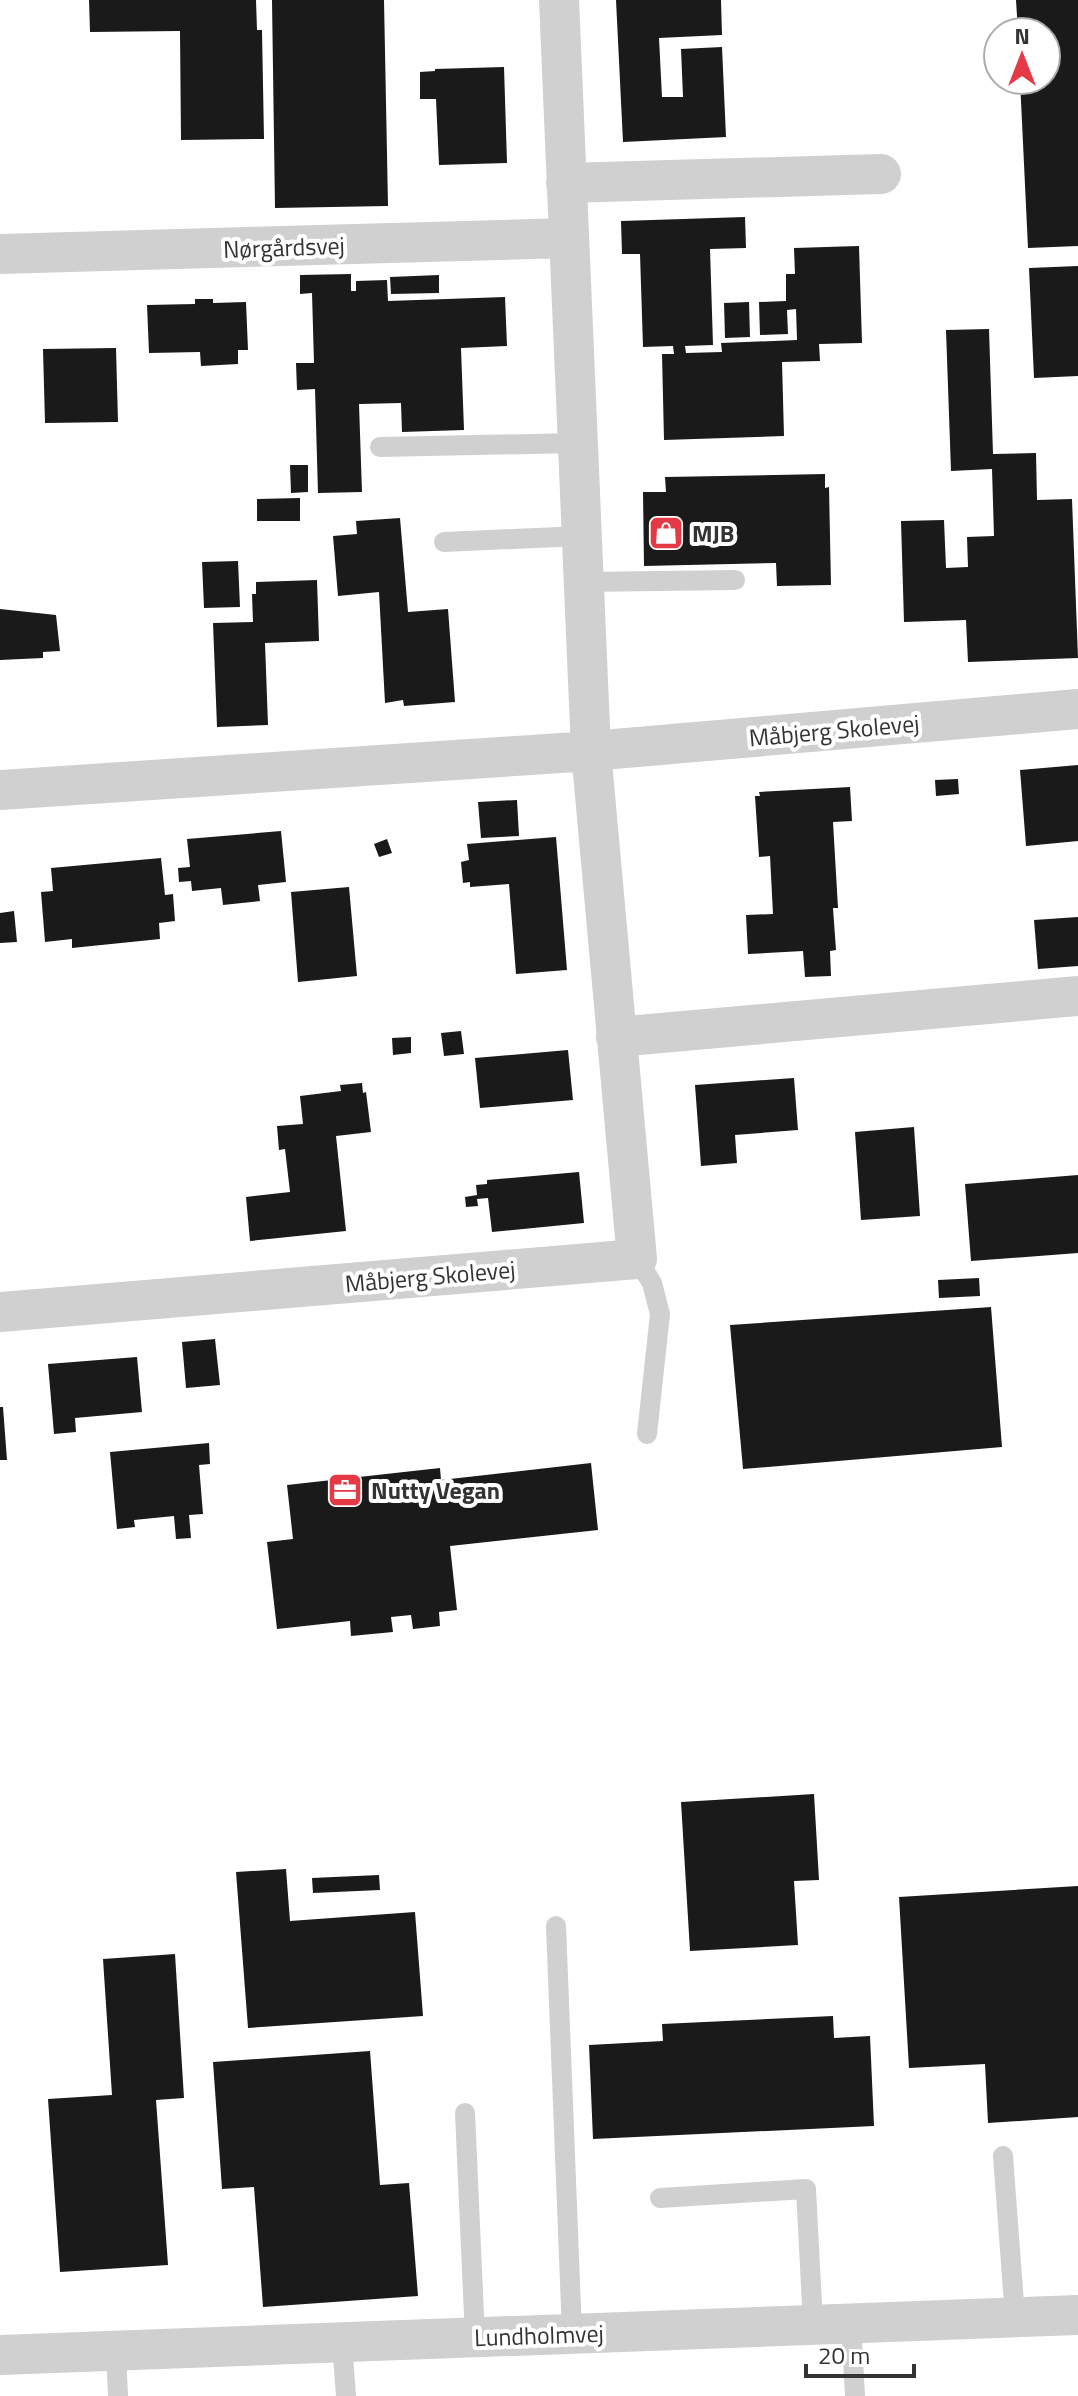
<svg xmlns="http://www.w3.org/2000/svg" width="1078" height="2396" font-family="'Titillium Web',sans-serif">
	<rect width="100%" height="100%" fill="#fff"/>
	<path fill="#1a1a1a" d="M89,0h167l1,30h5l2,109 -83,1 -1,-109 -90,1z
		M272,0h112l4,206 -113,2z
		M616,0h105l1,35 -63,3 3,59h21l-2,-48 41,-2 4,90 -103,5z
		M1016,0h62v246l-50,2 -8,-168h26v-48h-28z
		M504,67l3,96 -68,2 -3,-66h-16v-27l15,-1v-2z
		M745,217l1,31 -36,1 3,96 -28,1 1,7 36,-1 -1,-9 76,-3 -1,-31 -9,1 1,24 -28,1 -1,-33 27,-1v-27h9l-1,-26 65,-2 3,97 -43,1 1,17 -38,1 2,74 -120,4 -2,-86h12l-1,-8 -30,1 -3,-93h-18l-1,-33z
		M1078,266v110l-44,2 -5,-110z
		M351,274v17h5v-10l31,-1 1,21 117,-4 2,49 -46,2 3,82 -62,2 -1,-29 -42,1 3,88 -44,1 -3,-104 -18,1 -1,-27h18l-2,-70 -12,1v-19z
		M439,275v18l-48,1 -1,-17z
		M195,299h18v4l33,-1 2,48h-10v14l-37,2 -1,-14 -51,1 -2,-48 48,-1z
		M749,302l1,35 -25,1 -1,-35z
		M989,329l4,125 43,-1 1,47 35,-1 6,159 -110,4 -2,-42 -62,2 -3,-101 43,-1 2,48 22,-1 -1,-30 27,-1 -2,-67 -41,2 -5,-141z
		M116,348l2,74 -73,1 -2,-74z
		M290,465h18v27l-17,1z
		M825,474v14l4,-1 2,98 -54,1 -1,-23 -132,3 -1,-74h23l-1,-15z
		M300,498v23h-43v-22z
		M400,518l8,94 40,-3 7,93 -51,4 -1,-6 -18,3 -6,-111 -41,4 -5,-60 24,-2 -1,-13z
		M238,561l2,46 -36,1 -2,-46z
		M317,580l2,61 -54,2 3,82 -51,2 -4,-104 40,-1 -1,-28h4v-12z
		M0,609l56,6 4,36 -17,1v6l-43,2z
		M1078,765v76l-52,5 -6,-76z
		M958,779l1,15 -23,2 -1,-16z
		M850,787l2,34 -19,1 5,86h-5l3,42 -6,1 1,25 -26,1 -2,-26 -55,3 -2,-39 27,-1 -3,-58 -11,1 -4,-61h5l-1,-4z
		M517,800l2,36 -38,2 -3,-36z
		M281,831l5,51 -28,3 2,16 -37,4 -2,-17 -29,3 -1,-10 -12,1 -1,-14 12,-1 -3,-28z
		M556,837l11,133 -51,4 -7,-90 -39,3v-5l-7,1 -2,-21 8,-2 -2,-16z
		M387,839l5,14 -13,4 -5,-13z
		M161,858l4,37 8,-1 2,27 -16,2 1,16 -88,9v-9l-27,3 -4,-50 12,-1 -2,-23z
		M349,887l8,89 -59,6 -7,-90z
		M14,911l3,31 -17,1v-30z
		M1078,917v49l-40,3 -4,-49z
		M461,1031l3,23 -20,2 -3,-23z
		M411,1037v16l-18,2 -1,-17z
		M568,1050l5,50 -93,8 -5,-50z
		M794,1078l4,52 -63,5 2,28 -36,3 -6,-81z
		M362,1083l1,10 3,-1 5,40 -35,4 10,95 -96,10 -4,-44 44,-5 -5,-43 -6,1 -2,-24 26,-2 -3,-28 41,-5 -1,-6z
		M914,1127l6,89 -59,4 -6,-88z
		M579,1172l5,51 -92,9 -4,-34 -11,1 1,7 -12,1 -1,-10 12,-2 -1,-10 11,-1v-4z
		M1078,1175v78l-107,8 -6,-77z
		M979,1278l1,18 -41,2 -1,-18z
		M991,1307l11,140 -259,22 -13,-144z
		M215,1339l5,46 -34,3 -4,-46z
		M137,1357l5,55 -67,6 1,14 -22,2 -6,-70z
		M0,1407h3l4,53h-7z
		M209,1443l1,21 -11,1 4,49 -14,1 2,23 -15,1 -2,-23 -40,4 1,7 -18,2 -7,-77z
		M591,1463l7,67 -148,16 7,64 -18,2 1,14 -27,3 -2,-14 -20,2 2,15 -42,4 -1,-15 -73,8 -10,-87 26,-3 -6,-54 153,-17 1,12z
		M814,1794l5,86 -25,1 4,64 -108,6 -9,-149z
		M286,1869l4,52 125,-9 8,104 -175,12 -12,-156z
		M379,1875l1,15 -67,3 -1,-15z
		M1078,1886v231l-90,6 -3,-59 -76,4 -10,-171z
		M175,1954l9,144 -28,2 12,165 -108,7 -12,-173 64,-4 -9,-136z
		M833,2016l1,22 36,-2 4,90 -281,13 -4,-94 74,-4 -1,-17z
		M370,2051l10,134 29,-2 9,113 -155,11 -9,-120 -32,2 -9,-127z"/>
	<g fill="none" stroke-linecap="round" stroke-linejoin="round">
		<path stroke="#d0d0d0" stroke-width="20" d="M380,447l197,-4
			M444,542l137,-6
			M583,582l152,-2
			M637,1259l15,24 8,31 -13,120
			M556,1926l16,407
			M465,2113l10,225
			M1003,2156l12,161
			M660,2198l146,-9 7,135
			M851,2323l4,73
			M342,2342l4,54
			M116,2351l2,45"/>
		<path stroke="#d0d0d0" stroke-width="40" d="M566,183l315,-9
			M0,254l568,-16
			M0,790l591,-39 487,-42
			M616,1037l462,-41
			M0,1312l637,-53 -46,-508 -32,-751
			M0,2355l1078,-40"/>
	</g>
	<defs>
		<g id="shop-square" transform="scale(1.8)"><rect x="-9" y="-9" width="18" height="18" rx="4" fill="#e63946" stroke="#fff"/><path d="M-5-2.5h2.3a2.7 3.5 0 0 1 5.4 0H5L5.5 6h-11ZM-1.5-2.5h3a1.5 2.3 0 0 0-3 0Z" fill="#fff"/></g>
		<g id="office-square" transform="scale(1.8)"><rect x="-9" y="-9" width="18" height="18" rx="4" fill="#e63946" stroke="#fff"/><path d="M-6-3h4V-5.5h4V-3h4V5H-6ZM-1-4.5V-3h2v-1.5ZM-6 0V1H6V0Z" fill="#fff"/></g>
	</defs>
	<g fill-rule="evenodd">
		<use href="#shop-square" x="666" y="533"/>
		<use href="#office-square" x="345" y="1490"/>
	</g>
	<g text-anchor="middle" dominant-baseline="central" stroke-width="8" stroke-linejoin="round" paint-order="stroke">
		<g font-size="24" fill="#333" stroke="#fff">
			<text transform="translate(284 247) rotate(-2)">Nørgårdsvej</text>
			<text transform="translate(834 730) rotate(-5)">Måbjerg Skolevej</text>
			<text transform="translate(430 1276) rotate(-5)">Måbjerg Skolevej</text>
			<text transform="translate(539 2335) rotate(-2)">Lundholmvej</text>
		</g>
		<g font-size="24" font-weight="bold" fill="#333" stroke="#fff" text-anchor="start">
			<text x="692" y="533">MJB</text>
			<text x="371" y="1490">Nutty Vegan</text>
		</g>
	</g>
	<g transform="translate(1022 56)"><circle r="38" fill="#ffffff" stroke="#adadad" stroke-width="2"/>
	<path d="M0-6L14 30L0 20L-14 30Z" fill="#e63946"/>
	<text y="-12" font-size="22" font-weight="bold" text-anchor="middle" fill="#333333">N</text>
	</g>
	<path d="M806 2364v12h108v-12" fill="none" stroke="#333333" stroke-width="4"/>
	<text x="818" y="2364" font-size="24" fill="#333333" stroke="#ffffff" stroke-width="6" paint-order="stroke">20 m</text>
</svg>
